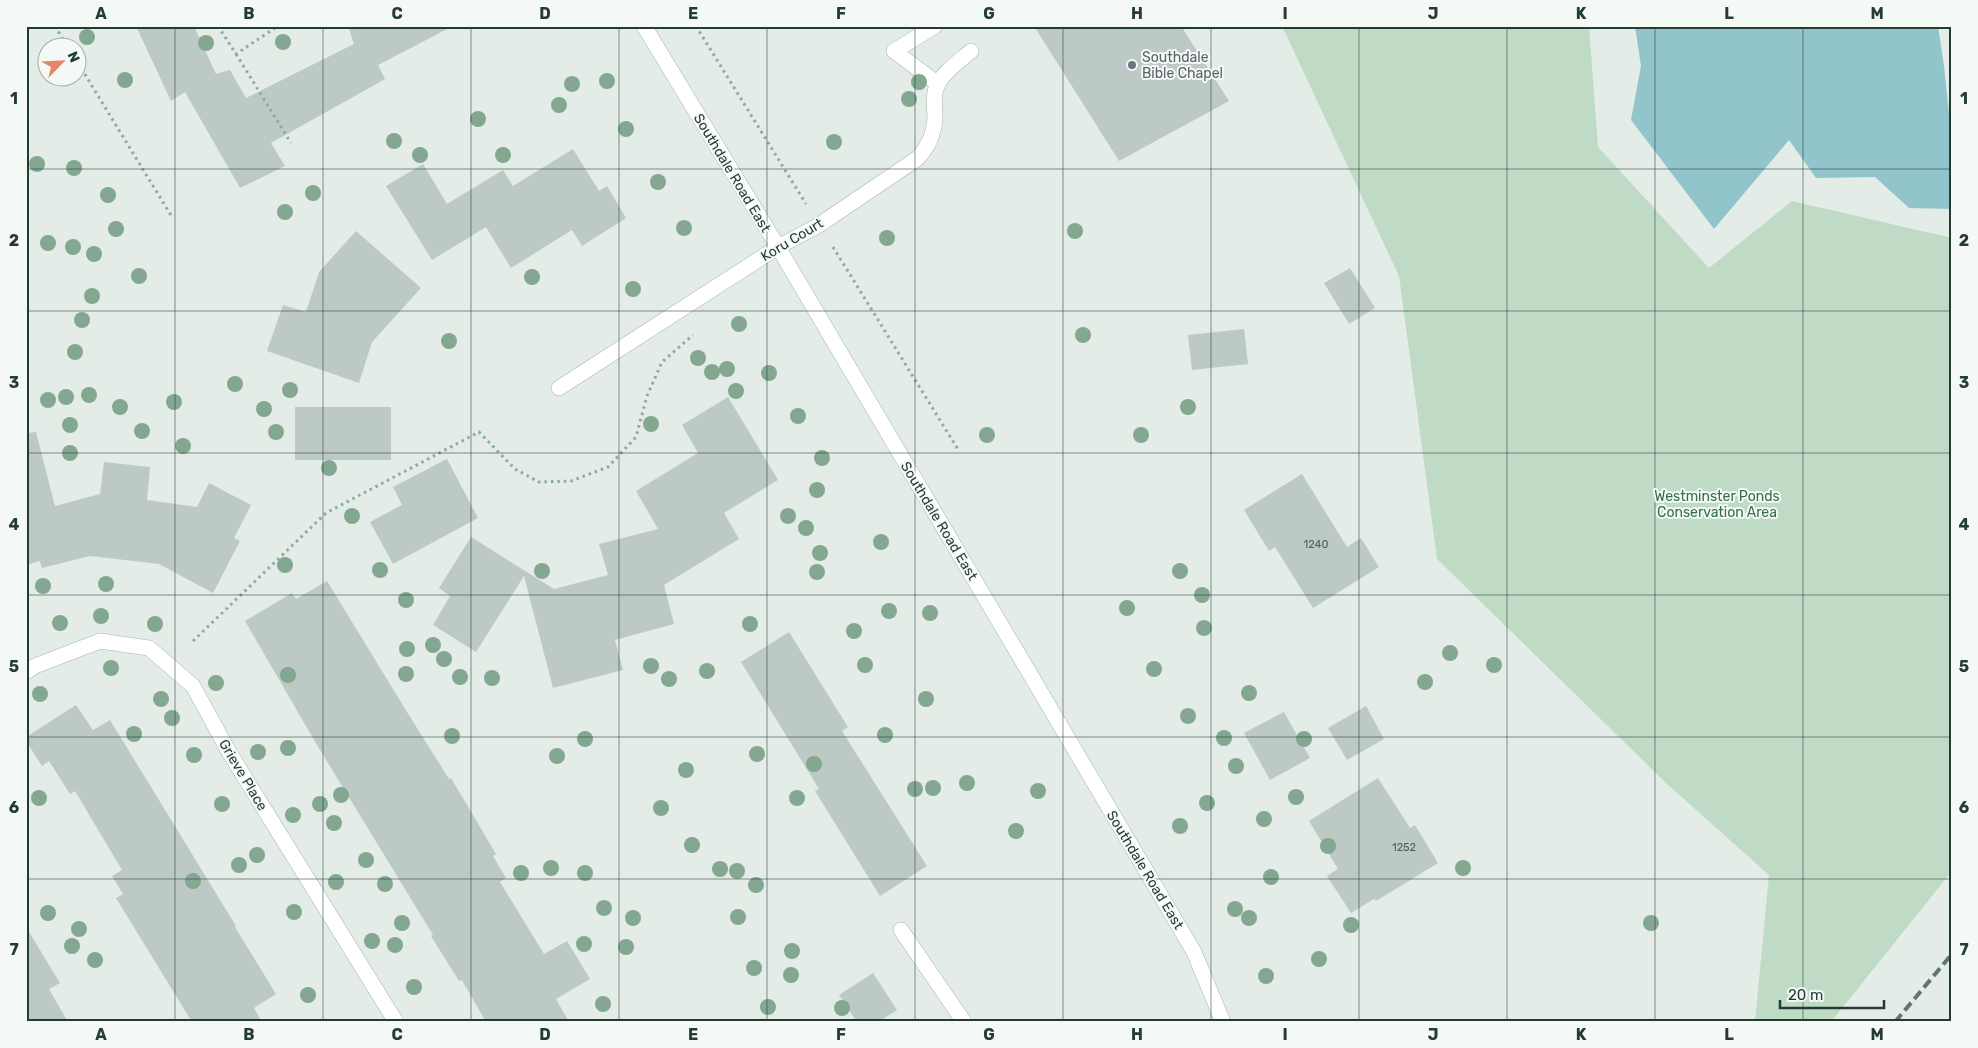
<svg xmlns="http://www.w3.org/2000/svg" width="1978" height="1048" font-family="Rubik,sans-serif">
	<rect width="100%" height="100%" fill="#e4ece8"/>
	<path fill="#bfdbc6" d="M1282,26h307l9,121 111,121 83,-67 160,37v633l-121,151h-76l14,-147 -103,-92 -229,-224 -38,-283z"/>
	<path fill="#91c4cb" d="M1635,26h303l6,40 8,75v68l-43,-1 -34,-31 -59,1 -27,-38 -75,89 -83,-109 10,-54z"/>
	<path fill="#bcc9c4" d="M136,26h58l22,48 14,-4 16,28 108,-54 -6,-18h105l-75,39 7,14 -114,64 14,23 -45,22 -55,-96 -14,9z
		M1034,26h147l48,75 -110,60z
		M573,149l26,42 8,-5 19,32 -44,28 -10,-16 -61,38 -25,-41 -54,33 -46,-74 37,-22 24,40 56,-34 10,16z
		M356,231l65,57 -49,54 -13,41 -92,-32 16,-46 23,7 13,-40z
		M1350,268l25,40 -26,16 -25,-41z
		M1244,329l4,35 -56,6 -4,-35z
		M728,397l50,83 -54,33 15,26 -75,46 10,39 -59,16 8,30 -70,18 -29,-112 -48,76 -43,-27 17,-29 -11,-8 32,-51 83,52 54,-14 -9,-31 59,-15 -22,-38 62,-38 -16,-28z
		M295,407h96v53h-96z
		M36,432l19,74 45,-12 4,-32 46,5 -3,33 50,7 12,-24 42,22 -17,33 6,3 -27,52 -54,-29 -69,-8 -48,12 -2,-7 -14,4v-132z
		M447,459l31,59 -85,46 -23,-42 32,-17 -9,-18z
		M1302,474l45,73 14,-9 18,29 -66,41 -38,-61 -6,4 -25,-41z
		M327,581l80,131 42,67 2,-1 45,76 -3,2 13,22 -6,4 44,72 23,-13 23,38 -34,20 13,23h-83l-24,-42 -3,1 -28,-45 2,-1 -116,-190 -72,-124 47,-28 4,6z
		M789,632l59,95 -6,4 85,135 -47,30 -65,-105 4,-2 -78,-127z
		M76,705l17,25 17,-10 126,206 -1,1 41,67 -22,14 8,14h-70l-76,-124 7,-4 -11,-18 10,-6 -47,-79 -5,3 -21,-33 -7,5 -16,-25v-4z
		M1366,706l18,33 -37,21 -19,-32z
		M1284,712l26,46 -40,22 -26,-47z
		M1378,778l32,50 5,-3 23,38 -62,38 -2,-2 -23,14 -24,-37 11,-7 -29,-48z
		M26,927l34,56 -11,6 19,33h-42z
		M873,973l24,37 -19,12h-21l-18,-27z"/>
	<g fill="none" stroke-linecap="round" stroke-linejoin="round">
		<g stroke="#a7b4af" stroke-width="16">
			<path id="lane" d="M935,26l-41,25 44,33
				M778,247l41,-22 99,-67c10,-11 16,-25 17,-39 0,-12 -3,-25 3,-35 6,-13 23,-24 33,-33
				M901,930l63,92"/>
		</g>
		<g stroke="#a7b4af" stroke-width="16">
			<path id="street" d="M559,388l219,-141
				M26,672l9,-6 65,-25 49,7 44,38 36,66 167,270"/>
		</g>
		<g stroke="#a3b6af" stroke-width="16">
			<path id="secondary" d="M644,26l134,221 416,705 29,70"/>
		</g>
		<path stroke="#87aca0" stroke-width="3" stroke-dasharray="2.5 4" stroke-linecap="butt" d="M55,26l13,22
			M218,26l18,28 42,-28
			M696,26l110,178
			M236,54l55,89
			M78,63l94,154
			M833,247l126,204
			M193,641l133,-128 153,-81 36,37 24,13 32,-1 37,-14 28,-30 11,-41 15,-34 31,-27"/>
		<use href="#lane" stroke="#fff" stroke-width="15"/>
		<use href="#street" stroke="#fff" stroke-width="15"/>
		<use href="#secondary" stroke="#fff" stroke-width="15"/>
		<path stroke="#5f7770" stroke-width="4" stroke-dasharray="10 5" stroke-linecap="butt" d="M1895,1022l57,-68"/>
	</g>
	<g fill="#83a791">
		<circle cx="87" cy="37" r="8"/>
		<circle cx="283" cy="42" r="8"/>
		<circle cx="206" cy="43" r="8"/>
		<circle cx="125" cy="80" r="8"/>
		<circle cx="607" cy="81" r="8"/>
		<circle cx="919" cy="82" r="8"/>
		<circle cx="572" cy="84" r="8"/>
		<circle cx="909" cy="99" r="8"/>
		<circle cx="559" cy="105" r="8"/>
		<circle cx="478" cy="119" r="8"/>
		<circle cx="626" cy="129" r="8"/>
		<circle cx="394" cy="141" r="8"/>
		<circle cx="834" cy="142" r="8"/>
		<circle cx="420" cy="155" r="8"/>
		<circle cx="503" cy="155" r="8"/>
		<circle cx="37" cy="164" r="8"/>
		<circle cx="74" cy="168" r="8"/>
		<circle cx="658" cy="182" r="8"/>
		<circle cx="313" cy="193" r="8"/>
		<circle cx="108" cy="195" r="8"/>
		<circle cx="285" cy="212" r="8"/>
		<circle cx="684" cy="228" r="8"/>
		<circle cx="116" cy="229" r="8"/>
		<circle cx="1075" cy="231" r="8"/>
		<circle cx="887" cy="238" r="8"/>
		<circle cx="48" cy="243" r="8"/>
		<circle cx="73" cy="247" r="8"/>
		<circle cx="94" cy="254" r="8"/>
		<circle cx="139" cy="276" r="8"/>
		<circle cx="532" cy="277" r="8"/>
		<circle cx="633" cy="289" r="8"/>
		<circle cx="92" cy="296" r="8"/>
		<circle cx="82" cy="320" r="8"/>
		<circle cx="739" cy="324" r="8"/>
		<circle cx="1083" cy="335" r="8"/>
		<circle cx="449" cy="341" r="8"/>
		<circle cx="75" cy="352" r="8"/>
		<circle cx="698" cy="358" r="8"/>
		<circle cx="727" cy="369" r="8"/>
		<circle cx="712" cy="372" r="8"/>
		<circle cx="769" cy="373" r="8"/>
		<circle cx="235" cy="384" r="8"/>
		<circle cx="290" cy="390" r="8"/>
		<circle cx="736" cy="391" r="8"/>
		<circle cx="89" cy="395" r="8"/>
		<circle cx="66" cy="397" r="8"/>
		<circle cx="48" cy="400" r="8"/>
		<circle cx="174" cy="402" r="8"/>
		<circle cx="120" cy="407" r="8"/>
		<circle cx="1188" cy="407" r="8"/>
		<circle cx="264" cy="409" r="8"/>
		<circle cx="798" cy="416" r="8"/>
		<circle cx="651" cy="424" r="8"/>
		<circle cx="70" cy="425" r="8"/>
		<circle cx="142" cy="431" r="8"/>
		<circle cx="276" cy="432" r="8"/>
		<circle cx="987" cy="435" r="8"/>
		<circle cx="1141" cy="435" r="8"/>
		<circle cx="183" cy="446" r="8"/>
		<circle cx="70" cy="453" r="8"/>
		<circle cx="822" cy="458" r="8"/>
		<circle cx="329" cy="468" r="8"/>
		<circle cx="817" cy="490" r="8"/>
		<circle cx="352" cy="516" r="8"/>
		<circle cx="788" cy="516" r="8"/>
		<circle cx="806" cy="528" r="8"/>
		<circle cx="881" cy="542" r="8"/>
		<circle cx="820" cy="553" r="8"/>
		<circle cx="285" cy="565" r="8"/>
		<circle cx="380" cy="570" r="8"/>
		<circle cx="542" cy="571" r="8"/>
		<circle cx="1180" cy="571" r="8"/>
		<circle cx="817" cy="572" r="8"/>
		<circle cx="106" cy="584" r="8"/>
		<circle cx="43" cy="586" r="8"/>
		<circle cx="1202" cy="595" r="8"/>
		<circle cx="406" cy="600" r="8"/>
		<circle cx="1127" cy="608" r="8"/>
		<circle cx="889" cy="611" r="8"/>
		<circle cx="930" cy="613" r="8"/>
		<circle cx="101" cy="616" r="8"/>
		<circle cx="60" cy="623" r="8"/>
		<circle cx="155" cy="624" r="8"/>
		<circle cx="750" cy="624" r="8"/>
		<circle cx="1204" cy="628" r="8"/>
		<circle cx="854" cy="631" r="8"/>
		<circle cx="433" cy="645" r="8"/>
		<circle cx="407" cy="649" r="8"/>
		<circle cx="1450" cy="653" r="8"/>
		<circle cx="444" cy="659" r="8"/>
		<circle cx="865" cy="665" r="8"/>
		<circle cx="1494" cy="665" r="8"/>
		<circle cx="651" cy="666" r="8"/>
		<circle cx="111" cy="668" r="8"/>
		<circle cx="1154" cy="669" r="8"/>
		<circle cx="707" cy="671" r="8"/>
		<circle cx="406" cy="674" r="8"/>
		<circle cx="288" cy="675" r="8"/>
		<circle cx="460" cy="677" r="8"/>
		<circle cx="492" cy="678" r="8"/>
		<circle cx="669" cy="679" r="8"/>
		<circle cx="1425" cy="682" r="8"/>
		<circle cx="216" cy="683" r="8"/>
		<circle cx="1249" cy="693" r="8"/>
		<circle cx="40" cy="694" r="8"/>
		<circle cx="161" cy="699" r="8"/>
		<circle cx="926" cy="699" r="8"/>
		<circle cx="1188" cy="716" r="8"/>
		<circle cx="172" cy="718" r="8"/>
		<circle cx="134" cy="734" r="8"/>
		<circle cx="885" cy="735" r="8"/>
		<circle cx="452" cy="736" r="8"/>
		<circle cx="1224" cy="738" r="8"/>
		<circle cx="585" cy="739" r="8"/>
		<circle cx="1304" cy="739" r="8"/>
		<circle cx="288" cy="748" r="8"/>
		<circle cx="258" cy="752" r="8"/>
		<circle cx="757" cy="754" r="8"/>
		<circle cx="194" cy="755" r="8"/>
		<circle cx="557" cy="756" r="8"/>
		<circle cx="814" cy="764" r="8"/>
		<circle cx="1236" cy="766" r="8"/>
		<circle cx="686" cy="770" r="8"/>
		<circle cx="967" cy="783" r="8"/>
		<circle cx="933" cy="788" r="8"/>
		<circle cx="915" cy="789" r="8"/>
		<circle cx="1038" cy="791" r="8"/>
		<circle cx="341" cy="795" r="8"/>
		<circle cx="1296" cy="797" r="8"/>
		<circle cx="39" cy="798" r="8"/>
		<circle cx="797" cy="798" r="8"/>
		<circle cx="1207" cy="803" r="8"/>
		<circle cx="222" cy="804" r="8"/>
		<circle cx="320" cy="804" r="8"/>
		<circle cx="661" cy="808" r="8"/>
		<circle cx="293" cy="815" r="8"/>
		<circle cx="1264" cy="819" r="8"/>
		<circle cx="334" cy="823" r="8"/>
		<circle cx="1180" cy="826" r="8"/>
		<circle cx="1016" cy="831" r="8"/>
		<circle cx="692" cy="845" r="8"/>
		<circle cx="1328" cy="846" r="8"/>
		<circle cx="257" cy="855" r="8"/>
		<circle cx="366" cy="860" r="8"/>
		<circle cx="239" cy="865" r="8"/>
		<circle cx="551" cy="868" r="8"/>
		<circle cx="1463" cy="868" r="8"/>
		<circle cx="720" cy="869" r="8"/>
		<circle cx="737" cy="871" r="8"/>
		<circle cx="521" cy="873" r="8"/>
		<circle cx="585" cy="873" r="8"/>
		<circle cx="1271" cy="877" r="8"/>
		<circle cx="193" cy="881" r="8"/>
		<circle cx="336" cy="882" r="8"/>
		<circle cx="385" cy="884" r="8"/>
		<circle cx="756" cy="885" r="8"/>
		<circle cx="604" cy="908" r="8"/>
		<circle cx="1235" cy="909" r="8"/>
		<circle cx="294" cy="912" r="8"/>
		<circle cx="48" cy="913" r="8"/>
		<circle cx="738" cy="917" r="8"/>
		<circle cx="633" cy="918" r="8"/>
		<circle cx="1249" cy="918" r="8"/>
		<circle cx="402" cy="923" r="8"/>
		<circle cx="1651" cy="923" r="8"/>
		<circle cx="1351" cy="925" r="8"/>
		<circle cx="79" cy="929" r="8"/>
		<circle cx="372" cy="941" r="8"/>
		<circle cx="584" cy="944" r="8"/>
		<circle cx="395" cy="945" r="8"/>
		<circle cx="72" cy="946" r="8"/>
		<circle cx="626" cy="947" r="8"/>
		<circle cx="792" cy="951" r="8"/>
		<circle cx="1319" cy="959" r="8"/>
		<circle cx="95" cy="960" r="8"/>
		<circle cx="754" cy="968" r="8"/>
		<circle cx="791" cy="975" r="8"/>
		<circle cx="1266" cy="976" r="8"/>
		<circle cx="414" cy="987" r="8"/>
		<circle cx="308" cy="995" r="8"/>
		<circle cx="603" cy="1004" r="8"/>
		<circle cx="768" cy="1007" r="8"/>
		<circle cx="842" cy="1008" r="8"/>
	</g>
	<path fill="none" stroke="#253c35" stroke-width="1" stroke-opacity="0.55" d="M175,26v996M323,26v996M471,26v996M619,26v996M767,26v996M915,26v996M1063,26v996M1211,26v996M1359,26v996M1507,26v996M1655,26v996M1803,26v996M26,169h1926M26,311h1926M26,453h1926M26,595h1926M26,737h1926M26,879h1926"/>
	<circle fill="#6b7280" stroke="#f4f9f6" stroke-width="2" cx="1132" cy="65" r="5"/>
	<g text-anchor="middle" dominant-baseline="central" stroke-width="4" stroke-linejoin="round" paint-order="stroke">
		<g font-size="11" fill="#4b5f59">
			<text x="1316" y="544">1240</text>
			<text x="1404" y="847">1252</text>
		</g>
		<g font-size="14" fill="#5b616d" stroke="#f4f9f6" text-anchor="start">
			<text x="1142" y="57">Southdale<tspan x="1142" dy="16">Bible Chapel</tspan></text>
		</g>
		<g font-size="14" fill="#253c35" stroke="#f4f9f6">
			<text transform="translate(732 173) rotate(59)">Southdale Road East</text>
			<text transform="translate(792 240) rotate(-31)">Koru Court</text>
			<text transform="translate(939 521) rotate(59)">Southdale Road East</text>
			<text transform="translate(243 775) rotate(59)">Grieve Place</text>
			<text transform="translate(1145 870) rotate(59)">Southdale Road East</text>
		</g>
		<g font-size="14" fill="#336f49" stroke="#f4f9f6">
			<text x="1717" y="496">Westminster Ponds<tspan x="1717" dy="16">Conservation Area</tspan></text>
		</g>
	</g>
	<rect width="1978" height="1048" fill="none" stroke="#f4f9f6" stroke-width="55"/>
	<g transform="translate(62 62) rotate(66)"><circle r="24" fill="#f4f9f6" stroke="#a1ada9"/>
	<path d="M0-4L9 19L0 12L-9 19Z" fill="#e48569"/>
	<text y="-8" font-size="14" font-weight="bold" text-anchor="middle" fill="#253c35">N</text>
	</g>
	<path d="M1780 1000v8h104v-8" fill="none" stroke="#253c35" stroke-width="2.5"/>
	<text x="1788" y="1000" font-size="15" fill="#253c35" stroke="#f4f9f6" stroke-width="4" paint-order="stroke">20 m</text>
	<rect x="28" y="28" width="1922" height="992" fill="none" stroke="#253c35" stroke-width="2"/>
	<g font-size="16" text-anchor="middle" font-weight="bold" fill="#253c35">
		<text x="101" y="19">A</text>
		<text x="249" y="19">B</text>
		<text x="397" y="19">C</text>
		<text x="545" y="19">D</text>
		<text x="693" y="19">E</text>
		<text x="841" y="19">F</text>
		<text x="989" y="19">G</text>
		<text x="1137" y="19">H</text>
		<text x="1285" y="19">I</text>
		<text x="1433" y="19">J</text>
		<text x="1581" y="19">K</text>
		<text x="1729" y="19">L</text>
		<text x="1877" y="19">M</text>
		<text x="14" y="104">1</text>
		<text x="1964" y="104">1</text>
		<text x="14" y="246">2</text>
		<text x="1964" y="246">2</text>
		<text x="14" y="388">3</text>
		<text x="1964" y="388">3</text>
		<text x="14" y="530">4</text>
		<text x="1964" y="530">4</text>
		<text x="14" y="672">5</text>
		<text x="1964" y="672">5</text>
		<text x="14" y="813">6</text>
		<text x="1964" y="813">6</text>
		<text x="14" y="955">7</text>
		<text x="1964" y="955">7</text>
		<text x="101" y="1040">A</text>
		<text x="249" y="1040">B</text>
		<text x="397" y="1040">C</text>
		<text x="545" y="1040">D</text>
		<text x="693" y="1040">E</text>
		<text x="841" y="1040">F</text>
		<text x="989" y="1040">G</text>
		<text x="1137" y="1040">H</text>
		<text x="1285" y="1040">I</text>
		<text x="1433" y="1040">J</text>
		<text x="1581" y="1040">K</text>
		<text x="1729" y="1040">L</text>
		<text x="1877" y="1040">M</text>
	</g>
</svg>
